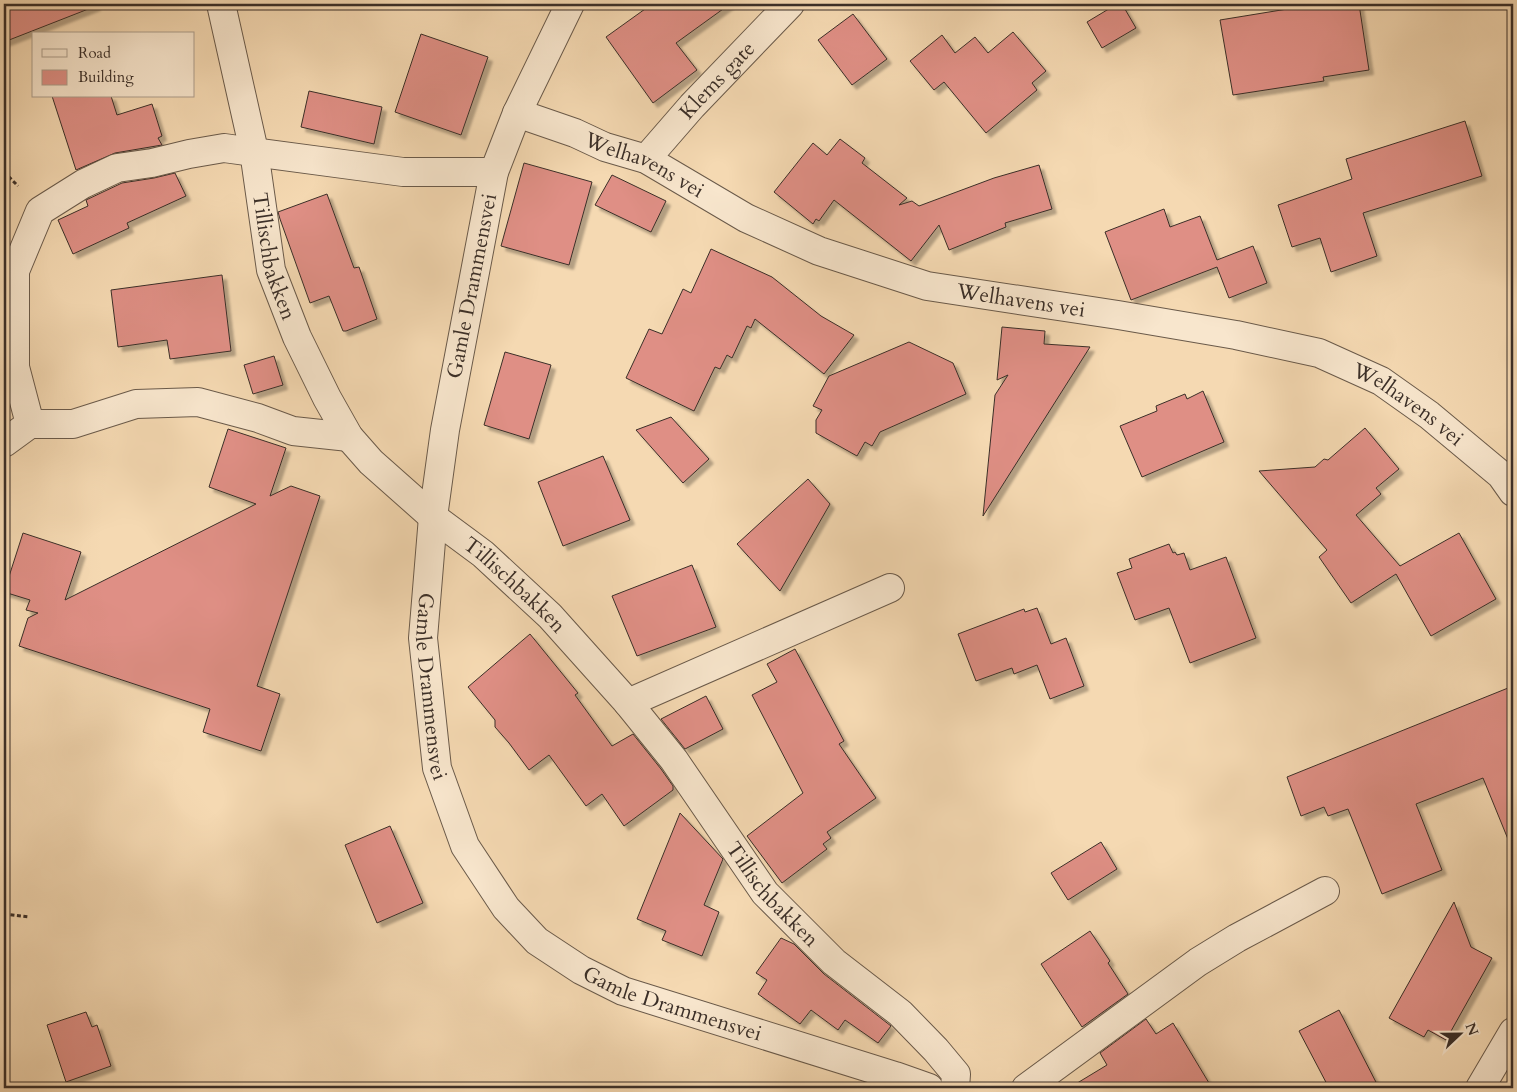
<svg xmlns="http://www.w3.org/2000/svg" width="1517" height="1092" font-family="Cardo,serif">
	<defs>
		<filter id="shadow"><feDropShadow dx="4.5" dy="4.5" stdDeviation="1" flood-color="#0004"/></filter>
	</defs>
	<rect width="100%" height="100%" fill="#f5d9b2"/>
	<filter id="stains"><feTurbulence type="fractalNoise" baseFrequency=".004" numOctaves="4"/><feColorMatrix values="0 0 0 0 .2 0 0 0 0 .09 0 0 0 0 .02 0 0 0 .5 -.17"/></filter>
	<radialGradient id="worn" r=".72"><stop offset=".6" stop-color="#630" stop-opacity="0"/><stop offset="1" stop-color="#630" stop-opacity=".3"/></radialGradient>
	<path fill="#df8f85" stroke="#3b2f28" filter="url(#shadow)" d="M4,4h92v2l-92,36z
		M652,4h78l-54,39 21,27 -44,33 -47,-66z
		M1117,4h5l14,24 -34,20 -15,-26z
		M1318,4h41l10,66 -46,7 1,4 -91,14 -13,-75z
		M853,14l34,45 -35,26 -34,-45z
		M1013,32l33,39 -14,12 5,7 -51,43 -42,-51 -10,8 -24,-29 32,-26 13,18 20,-16 13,16z
		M421,34l67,23 -27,78 -66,-23z
		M309,91l73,16 -8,37 -73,-17z
		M52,96h59l6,19 35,-11 10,32 -4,2 4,7 -47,8 -39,17z
		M1465,121l17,55 -119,37 14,43 -46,16 -11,-34 -28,9 -14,-42 74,-26 -6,-20z
		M840,139l25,19 -3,5 45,35 -8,7 13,-4 7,5 75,-28 45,-13 13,44 -47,14 1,4 -57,23 -10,-25 -28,36 -77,-61 -15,21 -3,-2 -3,5 -39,-32 39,-49 14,12z
		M524,163l68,19 -23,83 -68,-19z
		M175,173l11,23 -59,27 2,5 -56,26 -15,-34 30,-14 -2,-6 36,-17 32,-5z
		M612,175l54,26 -15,31 -56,-27z
		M327,194l27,74 5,-1 18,52 -31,12h-3l-14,-35 -19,7 -30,-84 -2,-7z
		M1164,209l6,18 30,-11 17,44 36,-14 14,37 -38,15 -12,-31 -86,33 -26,-68z
		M711,249l61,28 49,39 33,19 -30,39 -69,-55 -4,9 -4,-2 -15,32 -5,-3 -7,14 -5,-2 -21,44 -68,-33 23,-49 13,5 21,-45 8,4z
		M222,275l9,76 -61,8 -3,-19 -49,7 -7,-57z
		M1002,327l43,4 -1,13 46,3 -107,169 12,-121 13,-20 -11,5z
		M909,342l44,21 13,31 -86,38 -8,14 -7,-4 -8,14 -41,-23v-13l6,-10 -9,-4 16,-30z
		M505,352l46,13 -22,74 -45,-14z
		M274,356l9,29 -30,9 -9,-29z
		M1203,391l21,51 -82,35 -22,-51 37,-15 -1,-5 29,-12 2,5z
		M671,417l38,42 -26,24 -47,-53z
		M1365,428l34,41 -23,19 5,6 -25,21 44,51 59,-33 37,66 -65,37 -35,-62 -45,29 -32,-46 8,-7 -68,-79 56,-4 9,-8 4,1z
		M228,429l58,19 -16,48 21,-10 29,10 -63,190 23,8 -19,57 -58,-19 7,-23 -191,-63 9,-28 10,-5 -12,-3 4,-10 -26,-8 19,-59 58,19 -16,48 191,-96 -47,-17z
		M603,456l27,64 -67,26 -25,-64z
		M808,479l22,25 -50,87 -43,-47z
		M1169,544l4,9 2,-1 2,3 7,-2 6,17 36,-13 30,81 -66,25 -21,-55 -34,12 -18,-47 15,-5 -3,-9z
		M692,565l24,62 -79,29 -25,-60z
		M1037,608l14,36 15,-6 18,48 -34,13 -13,-34 -23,9 -2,-6 -36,13 -18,-47 66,-25 1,3z
		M530,634l48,59 -3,2 37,51 21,-12 28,35 12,17v4l-49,36 -22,-32 -16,12 -37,-51 -20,15 -20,-27 -14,-16v-7l-27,-33z
		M795,649l49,92 -5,3 37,54 -49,34 4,6 -8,6 4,5 -45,34 -35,-47 56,-43 -51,-98 25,-13 -10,-18z
		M1513,686v163h-1l-29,-71 -67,26 26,66 -60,24 -34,-85 -20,7 -4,-9 -23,9 -14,-39z
		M706,696l17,33 -38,20 -24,-30z
		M680,813l43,46 -19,46 15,7 -17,44 -40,-16 4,-9 -29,-12z
		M390,826l33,77 -46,20 -32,-78z
		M1101,842l16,27 -49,31 -17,-27z
		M1454,902l17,45 21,11 -46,82 -18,-10 -4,7 -35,-19z
		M1090,931l20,30 -2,2 20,31 -46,33 -41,-63z
		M781,938l13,6 30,30 67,52 -13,17 -33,-23 -7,10 -27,-20 -11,14 -42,-30 9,-14 -11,-7z
		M1339,1010l40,78h-50l-30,-57z
		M86,1012l6,15 5,-2 14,41 -45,16 -19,-57z
		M1146,1019l10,15 17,-11 39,65h-143l38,-23 -7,-12z"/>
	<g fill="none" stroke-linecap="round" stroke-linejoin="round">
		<g stroke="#6a5a4a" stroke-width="30">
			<g id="minor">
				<path id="s1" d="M221,4l33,147 17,119 26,67 30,61 22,39 22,25 62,55 50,37 67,62 78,87 46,57 91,133 69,69 66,51 36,37 20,24 -1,14"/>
				<path id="s2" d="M570,4l-53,109 -23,59 -49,258 -12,87 -10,121 14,130 28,78 41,62 31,33 44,29 42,21 272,85 34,12"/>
				<path id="s3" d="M517,113l58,20 30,14 41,12 100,59 73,33 108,35 191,29 118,20 83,18 62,28 48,34 72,60 12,17"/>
				<path id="s4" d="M646,159l46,-53 98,-102"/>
				<path d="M30,424h43l63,-20 62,-2 60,16 35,13 56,6"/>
				<path d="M4,443l26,-19 -15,-57v-96l25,-60 43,-27 34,-16 35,-5 37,-9 35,-6 179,24h91"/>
				<path d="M628,703l262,-115"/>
				<path d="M1026,1088l172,-126 39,-24 88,-47"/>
				<path d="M1480,1088l33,-56"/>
			</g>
		</g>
		<path stroke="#3b2f28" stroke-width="3" stroke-dasharray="4 2.5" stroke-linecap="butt" d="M4,172l14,14
			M4,914l25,3"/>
		<use href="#minor" stroke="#f8e6cd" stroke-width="28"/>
	</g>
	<g text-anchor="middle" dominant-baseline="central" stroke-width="4.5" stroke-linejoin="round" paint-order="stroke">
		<g font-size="21" fill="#3b2f28" stroke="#f8e6cd">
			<text stroke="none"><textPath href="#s4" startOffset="106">Klems gate</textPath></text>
			<text stroke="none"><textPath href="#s3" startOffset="138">Welhavens vei</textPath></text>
			<text stroke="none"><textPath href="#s1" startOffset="258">Tillischbakken</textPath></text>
			<text transform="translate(472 286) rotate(-79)">Gamle Drammensvei</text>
			<text stroke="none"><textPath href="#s3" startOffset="542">Welhavens vei</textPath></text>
			<text stroke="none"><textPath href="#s3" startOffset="948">Welhavens vei</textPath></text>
			<text stroke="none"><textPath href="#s1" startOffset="678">Tillischbakken</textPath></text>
			<text stroke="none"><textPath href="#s2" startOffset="705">Gamle Drammensvei</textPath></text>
			<text stroke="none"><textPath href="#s1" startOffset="1082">Tillischbakken</textPath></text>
			<text stroke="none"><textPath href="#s2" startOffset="1140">Gamle Drammensvei</textPath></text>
		</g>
	</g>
	<rect width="1517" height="1092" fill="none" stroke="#f5d9b2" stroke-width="20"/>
	<rect x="5" y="5" width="1507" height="1082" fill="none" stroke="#3b2f28" stroke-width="2.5"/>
	<rect x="10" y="10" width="1497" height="1072" fill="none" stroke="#3b2f28"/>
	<rect x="32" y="32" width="162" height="65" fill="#f8e6cd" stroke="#ac9d8b"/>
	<rect x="42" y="49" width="25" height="8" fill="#f8e6cd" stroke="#ac9d8b"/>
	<text x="78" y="58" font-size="15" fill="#3b2f28">Road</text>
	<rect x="42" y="70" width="25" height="15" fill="#df8f85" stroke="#ac9d8b"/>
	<text x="78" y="82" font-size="15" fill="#3b2f28">Building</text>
	<g transform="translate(1460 1034) rotate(68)" stroke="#f8e6cd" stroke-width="4" paint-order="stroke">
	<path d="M0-4L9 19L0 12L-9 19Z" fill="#3b2f28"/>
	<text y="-8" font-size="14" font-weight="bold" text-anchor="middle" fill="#3b2f28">N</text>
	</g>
	<rect width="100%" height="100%" filter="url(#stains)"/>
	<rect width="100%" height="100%" fill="url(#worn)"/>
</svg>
